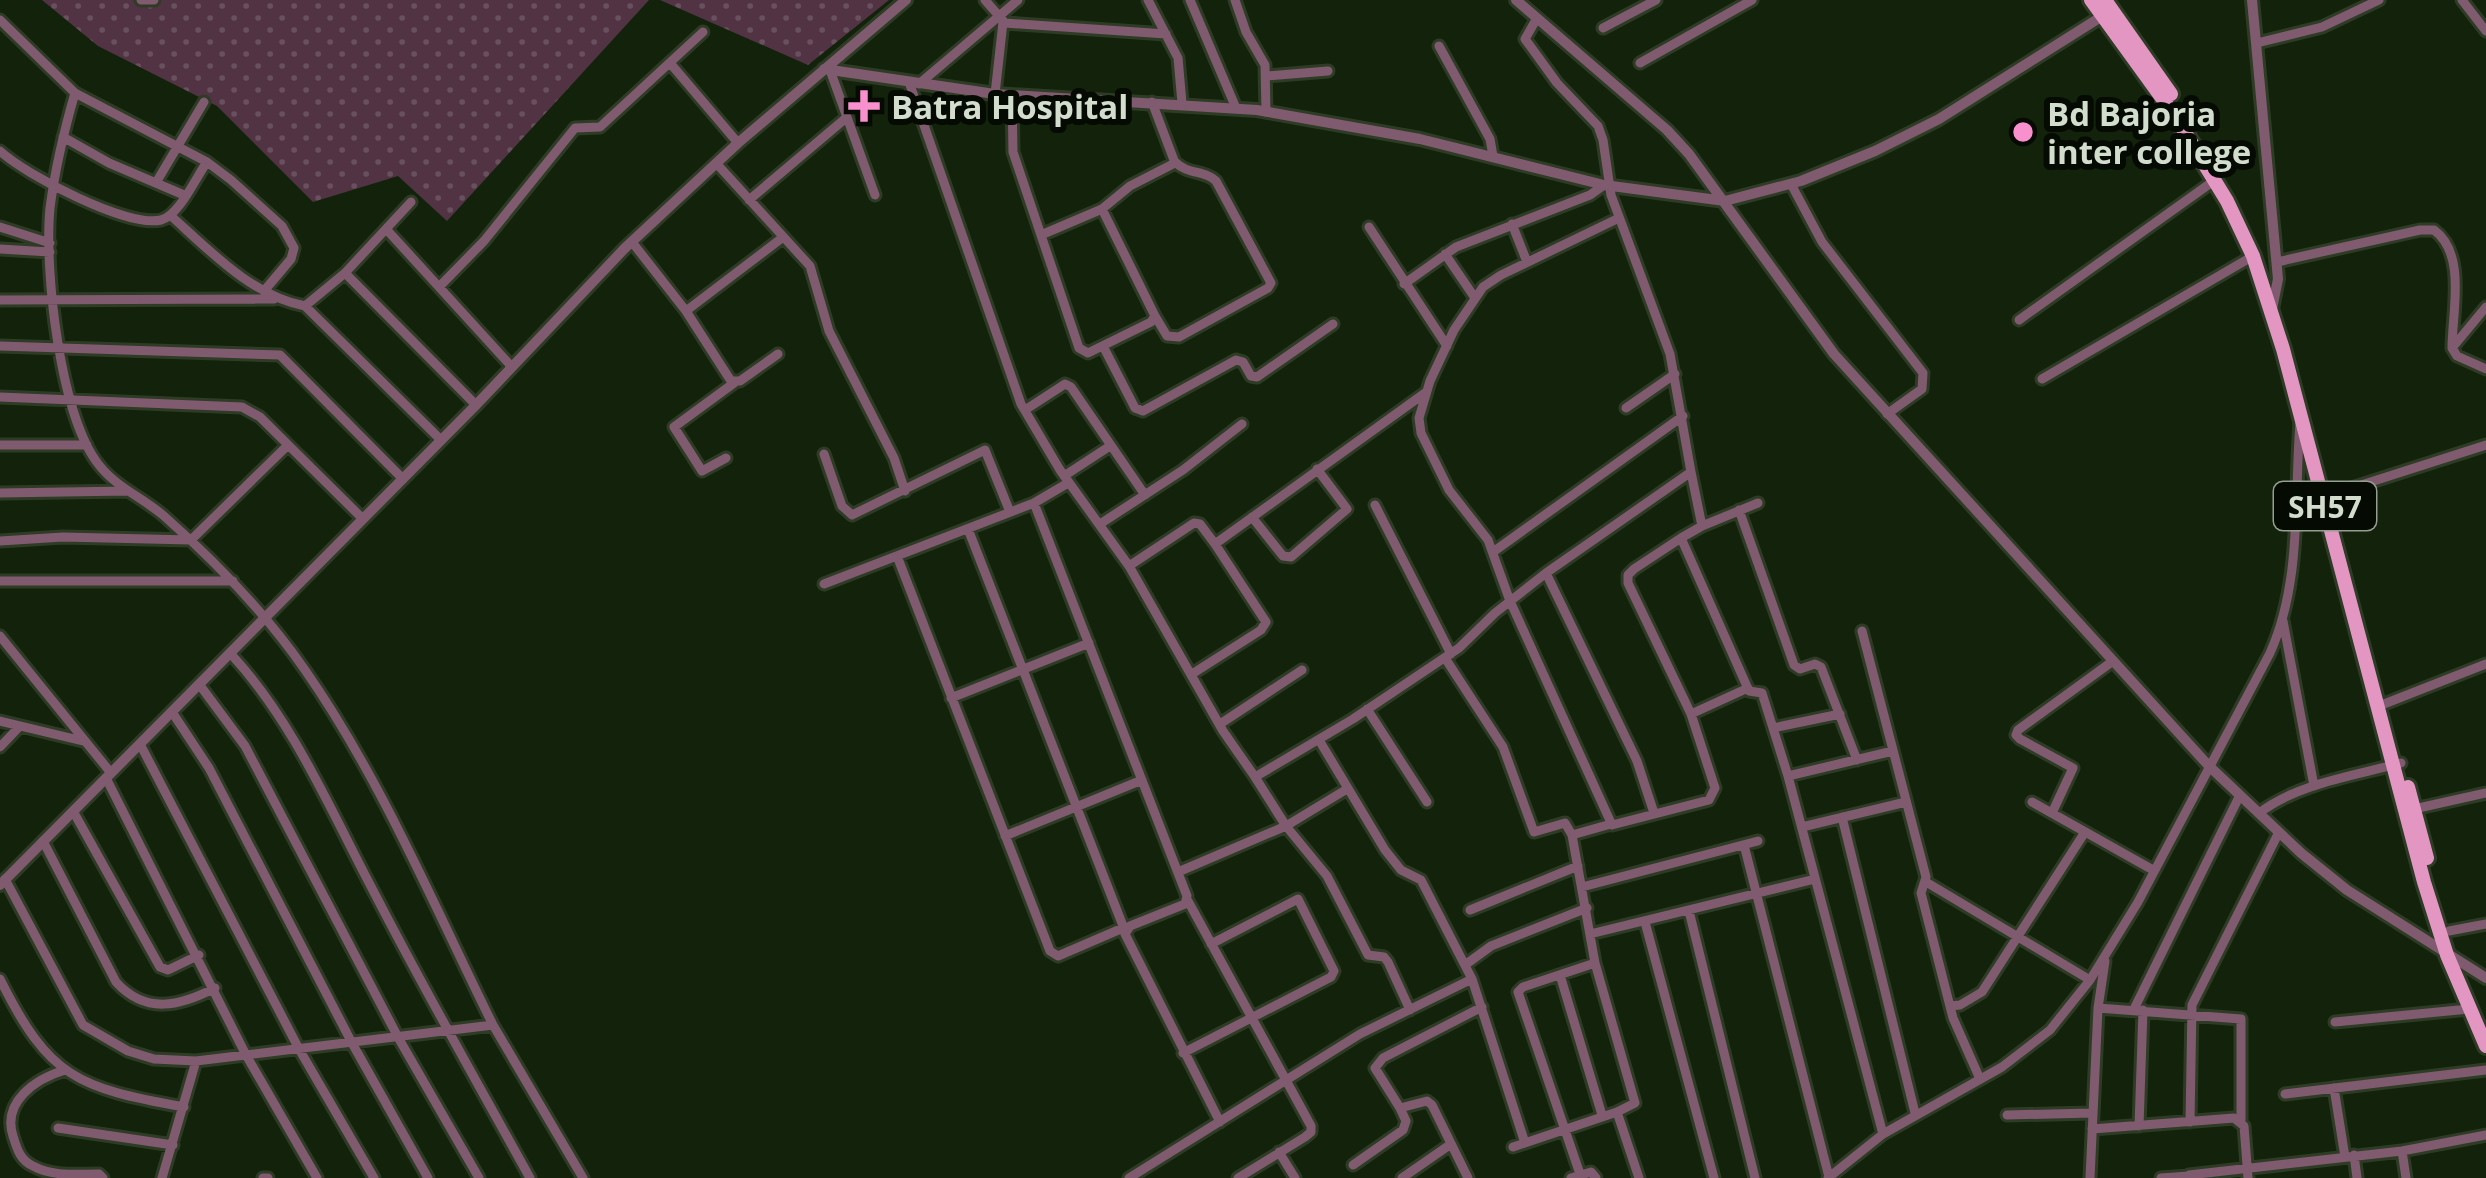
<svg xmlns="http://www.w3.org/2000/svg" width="2486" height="1178" font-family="'Open Sans',sans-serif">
	<defs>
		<pattern id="park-dots" width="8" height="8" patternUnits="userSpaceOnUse" patternTransform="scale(3)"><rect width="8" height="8" fill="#513344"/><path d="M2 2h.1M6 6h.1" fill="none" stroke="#69505e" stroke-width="1.8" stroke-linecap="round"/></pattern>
	</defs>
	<rect width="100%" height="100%" fill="#13220b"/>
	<path fill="url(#park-dots)" d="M42,0h607l-202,221 -49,-45 -85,26 -96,-96 -119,-60z
		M660,0h229l-81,65z"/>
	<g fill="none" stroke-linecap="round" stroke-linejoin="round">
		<g stroke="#2e3c26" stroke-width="15">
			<path id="minor" d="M141,0h13
				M985,0l20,23 161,11
				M1148,0l30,58 4,45
				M1190,0l46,108
				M1235,0l11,32 19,33 1,47
				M2462,0l24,31
				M0,20l75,73 132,69 24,18 51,46 12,22 -3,11 -27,32
				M1603,28l53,-28
				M2257,43l65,-16 57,-27
				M1439,46l51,93 3,17
				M670,63l68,80
				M1640,63l112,-63
				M830,70l45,125
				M1267,76l61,-5
				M909,82l112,322 39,66 69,96 94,165 32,46
				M919,84l99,-84
				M995,94l8,-72
				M1012,95l1,57 66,196 9,5 63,-31 4,-6 -53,-107
				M63,137l46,26 75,32
				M0,151c26,24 127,77 161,69 18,-4 35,-43 46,-58
				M716,163l94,103 19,65 65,127 11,33
				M157,181l47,-79
				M1791,184l31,58 101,131 -1,16 -35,25
				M749,200l97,-82
				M170,215c39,35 82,81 135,91l40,-33 66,-71
				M1619,218l-118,57 -18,12 -29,43 -24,51 -11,37 2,15 28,57 39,50 22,61 102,224 97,-25 6,-12 -24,-74 -63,-131v-8l6,-6 47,-31 68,153 13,2 26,83 95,358
				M1512,224l15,38
				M0,227l50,16
				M1369,227l78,119
				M387,230l125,137
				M1041,235l61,-26 28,-23 45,-23 -23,-61
				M632,242l54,69 45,70h9l38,-27
				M0,249l50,3
				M1445,254l30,44
				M2277,262l143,-32h14c33,24 18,83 18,118l5,8 29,13
				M345,273l131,132
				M1404,284l52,-37 134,-52 14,-10
				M439,287l45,-46 91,-113 25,-1 103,-95
				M0,300l274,-1
				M305,306l136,134
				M686,311l96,-73
				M1155,316l12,20 12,1 89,-49 3,-5 -55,-102c-11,-11 -28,-6 -41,-19
				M2019,320l196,-140
				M0,346l280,9 123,124
				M1103,346l32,62 8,3 93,-51 7,2 8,14 6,1 76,-53
				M2452,348l34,-41
				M2042,379l211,-123
				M0,397l242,10 18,10 103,102
				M1626,408l49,-34
				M1025,410l40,-26 6,3 74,108
				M0,445h87
				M824,454l18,52 10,9 133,-65 25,62
				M726,458l-24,13 -28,-44 60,-44
				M1064,476l46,-30
				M1068,483l-34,20 153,393 -2,8 -55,22 -5,8 95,188
				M0,493l128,-2
				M2330,495l156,-50
				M1375,505l76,149
				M1739,510l55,155 6,4 15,-5 6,3 36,93
				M1252,517l31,39 8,1 56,-48 -30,-40
				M1100,524l83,-54 59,-46
				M1702,526l56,-23
				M968,529l157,402
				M1681,538l21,-12 -11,-54
				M0,541l63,-4 128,3 97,-95
				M1493,552l190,-136
				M897,556l153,395 8,5 65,-28
				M1129,566l65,-43 6,1 15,20
				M1546,573l91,188 17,52
				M0,581h233
				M824,584l210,-81
				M2283,621l31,165
				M1862,631l64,246 -5,16 32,125 27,61
				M0,636l111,137
				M230,653c65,70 101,159 146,243 49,95 102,188 154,282
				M1445,658l58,89 31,85 31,-9 7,12 39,-11
				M1192,674l69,-44 5,-8 -51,-78 210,-151
				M199,684l46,62 154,293 80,139
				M951,698l138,-55
				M2384,704l102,-40
				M1367,709l60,93
				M172,712l37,56 143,275 76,135
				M1691,714l57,-26
				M0,721l83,20
				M1220,724l82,-54
				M1773,728l67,-14
				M140,744l159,305 75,129
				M0,747l20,-21
				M1788,776l105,-25
				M106,778l140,277 71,123
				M1347,789l-61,37 41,50 41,79 16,2 4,5 22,48
				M2032,802l121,68
				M2414,809l72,-16
				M73,811l87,156 8,3 31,-15
				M2052,813l21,-45 -53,-29 -4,-4 2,-5 95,-69
				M2259,813c40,-30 94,-37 142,-50
				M1842,817l73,296
				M1802,827l104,-25
				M1572,835l23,128 40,140 -18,9
				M1005,836l137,-56
				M43,841l73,141c30,33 64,24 99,6
				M1744,845l85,332
				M1178,872l108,-46 -31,-49 98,-58 106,-71 36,-35 51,-40 145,-101 -21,-118 -59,-159 -8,-55 -5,-14 -41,-43 -32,-44 12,-21
				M5,879l78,146 45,26 26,8 42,2 297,-36c-59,-119 -112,-246 -188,-355 -40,-58 -89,-108 -141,-154 -21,-18 -48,-29 -65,-51 -39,-48 -55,-196 -49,-257 5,-39 14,-77 25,-115
				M1926,882l164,98
				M1582,887l176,-46
				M1188,901l123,225v6l-6,5 -67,41
				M1470,910l108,-44
				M1689,911l66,267
				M1645,922l69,256
				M2449,931l37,-7
				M1590,934l225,-55
				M1465,965l26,-19 96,-38
				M1560,975l42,140
				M0,979c49,99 78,109 184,128
				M1472,979l53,164
				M1950,1006l10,-1 22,-13 103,-160
				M2098,1008l143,11v101
				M2134,1009l106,-214
				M2335,1022l134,-13
				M493,1025l90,153
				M1183,1053l148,-76 3,-6 -36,-72 -87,45
				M65,1070c-30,9 -63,32 -52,66 4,13 7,24 20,30 20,11 44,8 66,8l4,4
				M2334,1088l11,69
				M2285,1094l201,-24
				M2007,1115l85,-2
				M2190,1122l2,-117 87,-173
				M2139,1126l4,-116
				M58,1128l115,17
				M2092,1129l142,-11 10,8 4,52
				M1513,1147l104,-35 22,66
				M2402,1151l4,27
				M1279,1152l16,26
				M2354,1155l3,23
				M1353,1165l50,-35 3,-9 -6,-13
				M1580,1174l-62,-182 5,-5 72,-24
				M2189,1175l213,-24 84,-16
				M162,1178l34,-117
				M263,1178h5
				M1129,1178l231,-144 112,-55 -51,-99 -20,-10 -16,-20 -66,-110
				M1402,1178l49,-34
				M1468,1178l-36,-73 -5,-4 -27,7 -25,-40 8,-10 99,-51
				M1571,1178l20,-6 5,6
				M1828,1178l55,-44 119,-67 48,-37 40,-50 48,-78 132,-249c32,-71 24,-154 30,-230
				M2090,1178l8,-170 7,-47
				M2161,1178l28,-2"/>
		</g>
		<g stroke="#2e3c26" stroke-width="16">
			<path id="tertiary" d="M1516,0l151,130 22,24 145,200 374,411 93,88 46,37 139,88
				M2252,0l26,279 -6,30
				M824,69l171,25 262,16 163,29 184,46 121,16 76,-20 74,-30 64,-32 165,-104
				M0,885l476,-480 149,-157 113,-105 168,-143"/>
		</g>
		<g stroke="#2e3c26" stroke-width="20">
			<path id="primary" d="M2091,0l84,116 52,85 26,55 30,93 141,533 23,73 39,91
				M2105,0l66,94
				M2408,787l19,71"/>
		</g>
		<use href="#minor" stroke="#805a6f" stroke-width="9"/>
		<use href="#tertiary" stroke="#805a6f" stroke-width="10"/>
		<use href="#primary" stroke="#e496c3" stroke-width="14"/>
	</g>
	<g fill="#f790cd" stroke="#050a03" stroke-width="4.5">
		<path d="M858 88h12v12h12v12h-12v12h-12v-12h-12v-12h12z"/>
		<circle cx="2023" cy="132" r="12"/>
	</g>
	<g text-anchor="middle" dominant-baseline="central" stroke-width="12" stroke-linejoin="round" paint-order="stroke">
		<rect fill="#050a03" stroke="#959e91" stroke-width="3" x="2274" y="482" width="102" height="48" rx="9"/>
		<g font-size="30" font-weight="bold" fill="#d3ddce">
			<text x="2325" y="506">SH57</text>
		</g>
		<g font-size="33" font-weight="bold" fill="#d3ddce" stroke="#050a03" text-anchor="start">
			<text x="891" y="106">Batra Hospital</text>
			<text x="2047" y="113">Bd Bajoria<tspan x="2047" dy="38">inter college</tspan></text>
		</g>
	</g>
</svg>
